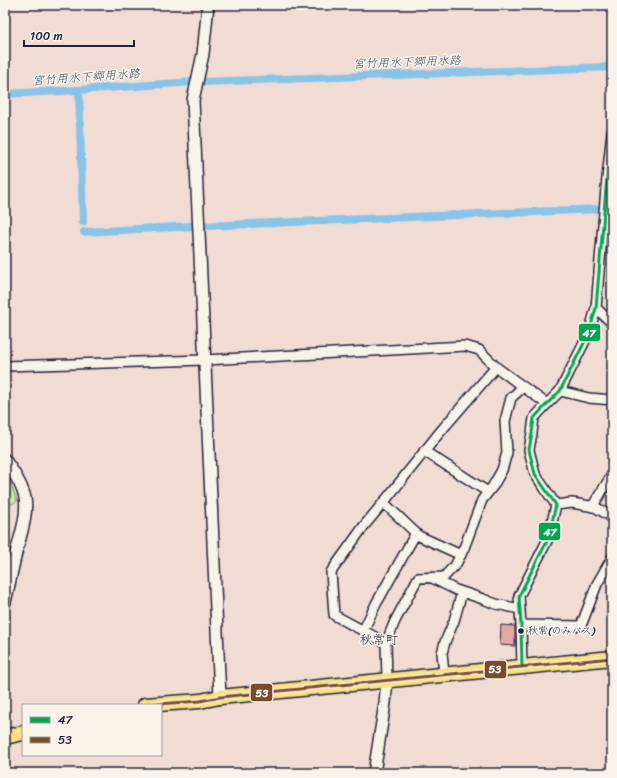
<svg xmlns="http://www.w3.org/2000/svg" width="617" height="778" font-family="Sriracha,'Klee One',sans-serif">
	<rect width="100%" height="100%" fill="#f1dcd4"/>
	<filter id="ink" filterUnits="userSpaceOnUse"><feTurbulence type="fractalNoise" baseFrequency=".025" numOctaves="2"/><feDisplacementMap in="SourceGraphic" scale="8" xChannelSelector="R" yChannelSelector="G"/><feConvolveMatrix kernelMatrix="1 2 1 2 8 2 1 2 1" color-interpolation-filters="sRGB"/></filter>
	<g filter="url(#ink)">
		<path fill="#c9e8a0" stroke="#76856e" d="M5,473l3,4 9,24 -12,7z"/>
		<g fill="none" stroke-linecap="round" stroke-linejoin="round">
			<path stroke="#88c4e8" stroke-width="8" d="M202,82l410,-15
				M79,90l4,132
				M5,94l74,-4 114,-8
				M204,226l395,-17
				M84,232l110,-6"/>
		</g>
		<path fill="#e3a8a6" stroke="#22223b" d="M501,625l14,1v20l-15,-1z"/>
		<g fill="none" stroke-linecap="round" stroke-linejoin="round">
			<g stroke="#22223b" stroke-width="12">
				<path id="minor" d="M596,308l16,15
					M5,366l200,-6 260,-14 14,4 17,17 51,37
					M560,391l29,7 23,2
					M424,451l64,41
					M384,503l35,33 42,19
					M556,505l16,-2 23,4 17,10
					M592,507l20,-32
					M432,578l24,12 27,9 13,5 24,5
					M521,625l60,1 16,-42 15,-26
					M363,631l13,-27 40,-71
					M386,643l-52,-28 -3,-43 33,-46 24,-29 52,-65 56,-65
					M522,667l-1,-42 -2,-29 29,-57 8,-34 -21,-31 -6,-24 3,-17 2,-15 13,-14 13,-13 29,-58 7,-25 10,-120 6,-56
					M444,674l-2,-21 3,-11 9,-21 8,-29
					M387,680l-1,-37 9,-22 23,-43 26,-1 12,-13 8,-16 18,-48 11,-14 9,-16 5,-17 -2,-32 6,-23 12,-11"/>
			</g>
			<g stroke="#22223b" stroke-width="14">
				<path id="tertiary" d="M208,5l-5,49 -10,46 27,597
					M5,460c8,11 17,24 20,38 3,17 -5,39 -9,55 -4,17 -7,33 -11,49
					M374,773l11,-70 2,-23"/>
			</g>
			<g stroke="#22223b" stroke-width="17">
				<path id="primary" d="M145,705l55,-4 20,-4 392,-39
					M5,737l18,-4"/>
			</g>
			<use href="#minor" stroke="#f7f3e8" stroke-width="9"/>
			<use href="#tertiary" stroke="#f7f3e8" stroke-width="11"/>
			<use href="#primary" stroke="#fbe080" stroke-width="14"/>
			<g stroke="#f7f3e8" stroke-width="6">
				<path id="bus-1" d="M522,667l-1,-42 -2,-29 29,-57 8,-34 -21,-31 -6,-24 3,-17 2,-15 13,-14 13,-13 29,-58 7,-25 10,-120 6,-56"/>
			</g>
			<g stroke="#f7f3e8" stroke-width="6">
				<path id="bus-2" d="M145,705l55,-4 20,-4 392,-39"/>
			</g>
			<use href="#bus-1" stroke="#00a651" stroke-width="3"/>
			<use href="#bus-2" stroke="#7a4b2a" stroke-width="3"/>
		</g>
	</g>
	<circle fill="#22223b" stroke="#f7f3e8" stroke-width="1.5" cx="521" cy="631" r="3.5"/>
	<g text-anchor="middle" dominant-baseline="central" stroke-width="3" stroke-linejoin="round" paint-order="stroke">
		<g font-size="10" fill="#22223b" stroke="#f7f3e8" text-anchor="start">
			<text x="528" y="631">秋常(のみバス)</text>
		</g>
		<g font-size="12" font-style="italic" fill="#41536f" stroke="#f7f3e8">
			<text transform="translate(407 62) rotate(-2)">宮竹用水下郷用水路</text>
			<text transform="translate(86 77) rotate(-4)">宮竹用水下郷用水路</text>
		</g>
		<g font-size="13" fill="#22223b" stroke="#f7f3e8">
			<text x="379" y="639">秋常町</text>
		</g>
	</g>
	<g stroke="#f7f3e8" stroke-width="1.5">
		<rect x="578" y="323" width="23" height="19" rx="4" fill="#00a651"/>
		<rect x="538" y="522" width="23" height="19" rx="4" fill="#00a651"/>
		<rect x="484" y="660" width="23" height="19" rx="4" fill="#7a4b2a"/>
		<rect x="250" y="683" width="23" height="19" rx="4" fill="#7a4b2a"/>
	</g>
	<g font-size="11" text-anchor="middle" font-weight="bold" fill="#fff">
		<text x="589" y="337">47</text>
		<text x="550" y="536">47</text>
		<text x="495" y="673">53</text>
		<text x="262" y="697">53</text>
	</g>
	<rect width="617" height="778" fill="none" stroke="#f7f3e8" stroke-width="20"/>
	<rect x="10" y="10" width="597" height="758" fill="none" stroke="#22223b" stroke-width="1.5" filter="url(#ink)"/>
	<rect x="22" y="704" width="140" height="52" fill="#f7f3e8" stroke="#a29fa3"/>
	<rect x="30" y="717" width="20" height="6" fill="#00a651" stroke="#a29fa3"/>
	<text x="58" y="724" font-size="12" fill="#22223b">47</text>
	<rect x="30" y="737" width="20" height="6" fill="#7a4b2a" stroke="#a29fa3"/>
	<text x="58" y="744" font-size="12" fill="#22223b">53</text>
	<path d="M24 40v6h110v-6" fill="none" stroke="#22223b" stroke-width="2"/>
	<text x="30" y="40" font-size="12" fill="#22223b" stroke="#f7f3e8" stroke-width="3" paint-order="stroke">100 m</text>
</svg>
